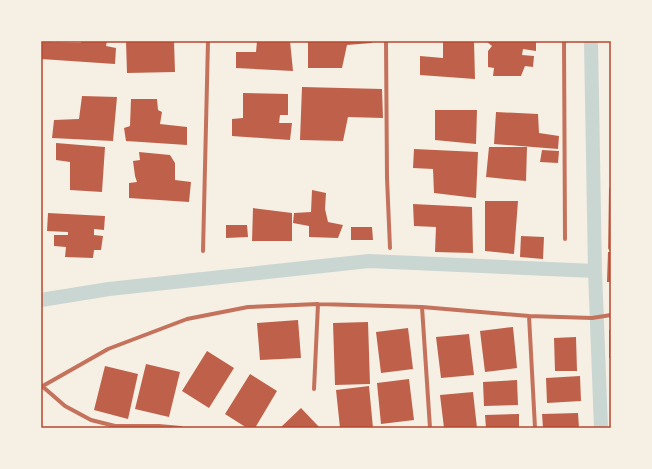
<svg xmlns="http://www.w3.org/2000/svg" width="652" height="469" font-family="'PT Sans',sans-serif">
	<rect width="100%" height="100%" fill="#f6efe4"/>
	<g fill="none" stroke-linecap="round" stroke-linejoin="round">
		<path stroke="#c9d6d2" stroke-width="14" d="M591,41l4,230 6,157
			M41,300l68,-11 260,-28 226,10"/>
	</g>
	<path fill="#bf614a" d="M81,41h26l-1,5 10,2 -1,16 -74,-5v-17l40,1z
		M126,41h48l1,31 -48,1z
		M257,41h33l3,30 -57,-3v-16h20z
		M308,41h64v2l-25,2 -5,23h-34z
		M443,41h31l1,38 -55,-4v-19l23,2z
		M486,41h50v10l-13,-2 -1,6 12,1 -1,11 -8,-1 -4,10h-28l1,-8 -6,-1v-16l4,-5z
		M302,87l80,2 1,29 -35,-1 -5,24 -43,-1z
		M243,93l45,1v21h-8l-1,8h13l-2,17 -58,-4v-17l11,-1z
		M82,96l35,1 -4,44 -61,-3 2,-18 25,-1z
		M131,99h26l1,11 4,2 -2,12 27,3v18l-61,-4 -2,-13 6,-2z
		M435,110h42l-1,34 -41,-4z
		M496,112l42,2 1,19 20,3 -1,13 -64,-5z
		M56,143l49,4 -3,45 -32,-2v-28l-14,-2z
		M489,147h38l-1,34 -40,-4z
		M414,149l64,3 -2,46 -42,-5 -1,-24 -20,-1z
		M542,150l17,1 -1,12 -18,-1z
		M139,152l31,3 5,8v17l16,2 -2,20 -60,-4v-15l8,-1 -2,-6 -2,-15 7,-1z
		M312,190l14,3 -1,16 3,13 15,3 -5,13 -29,-1v-11l-16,-3 1,-10 17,-1z
		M485,201h33l-4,53 -29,-3z
		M413,204l59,3 1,46 -38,-1 1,-25 -22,-1z
		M253,208l39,5v28h-40z
		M48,213l57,3 -1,14 -10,-1v6l9,1 -2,14h-7l-1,8 -28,-1 1,-10 -12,-1v-11h14v-3l-21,-1z
		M226,225h21l1,12 -22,1z
		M351,227h21l1,13h-22z
		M521,236l23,1 -1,22 -23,-2z
		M608,252h3v30h-4z
		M298,320l3,38 -41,2 -3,-37z
		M368,322l2,62 -35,1 -2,-62z
		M513,327l4,41 -32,4 -5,-41z
		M408,328l5,41 -32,4 -5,-41z
		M611,329v29h-2v-28z
		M469,334l5,41 -33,3 -5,-41z
		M576,337l1,34h-22l-1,-33z
		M207,351l27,17 -25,40 -27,-17z
		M146,364l34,8 -11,45 -34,-8z
		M105,366l33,8 -10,45 -34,-9z
		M250,374l27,17 -22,37h-8l-22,-14z
		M580,376l1,25 -34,2 -1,-25z
		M409,379l5,41 -33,4 -4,-41z
		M517,380l1,25 -34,1 -1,-24z
		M369,386l4,42h-33l-4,-38z
		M473,392l4,36h-33l-4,-33z
		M301,408l19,20h-40z
		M578,413l1,15h-36l-1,-14z
		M519,414v14h-33l-1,-13z"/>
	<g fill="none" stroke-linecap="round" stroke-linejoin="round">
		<path stroke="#c5725c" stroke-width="4" d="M386,41l1,137 3,70
			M564,41l1,198
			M610,248l1,-59
			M203,251l5,-210
			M422,307l8,121
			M529,316l6,112
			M42,386l23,20 26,14 24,6h44l22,2
			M41,387l67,-38 79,-30 61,-12 70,-3 104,3 107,9 63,2 19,-3
			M314,389l4,-85"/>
	</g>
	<rect width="652" height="469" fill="none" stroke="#f6efe4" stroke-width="84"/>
	<rect x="42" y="42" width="568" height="385" fill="none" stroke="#b5482f" stroke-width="1.5"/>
</svg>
